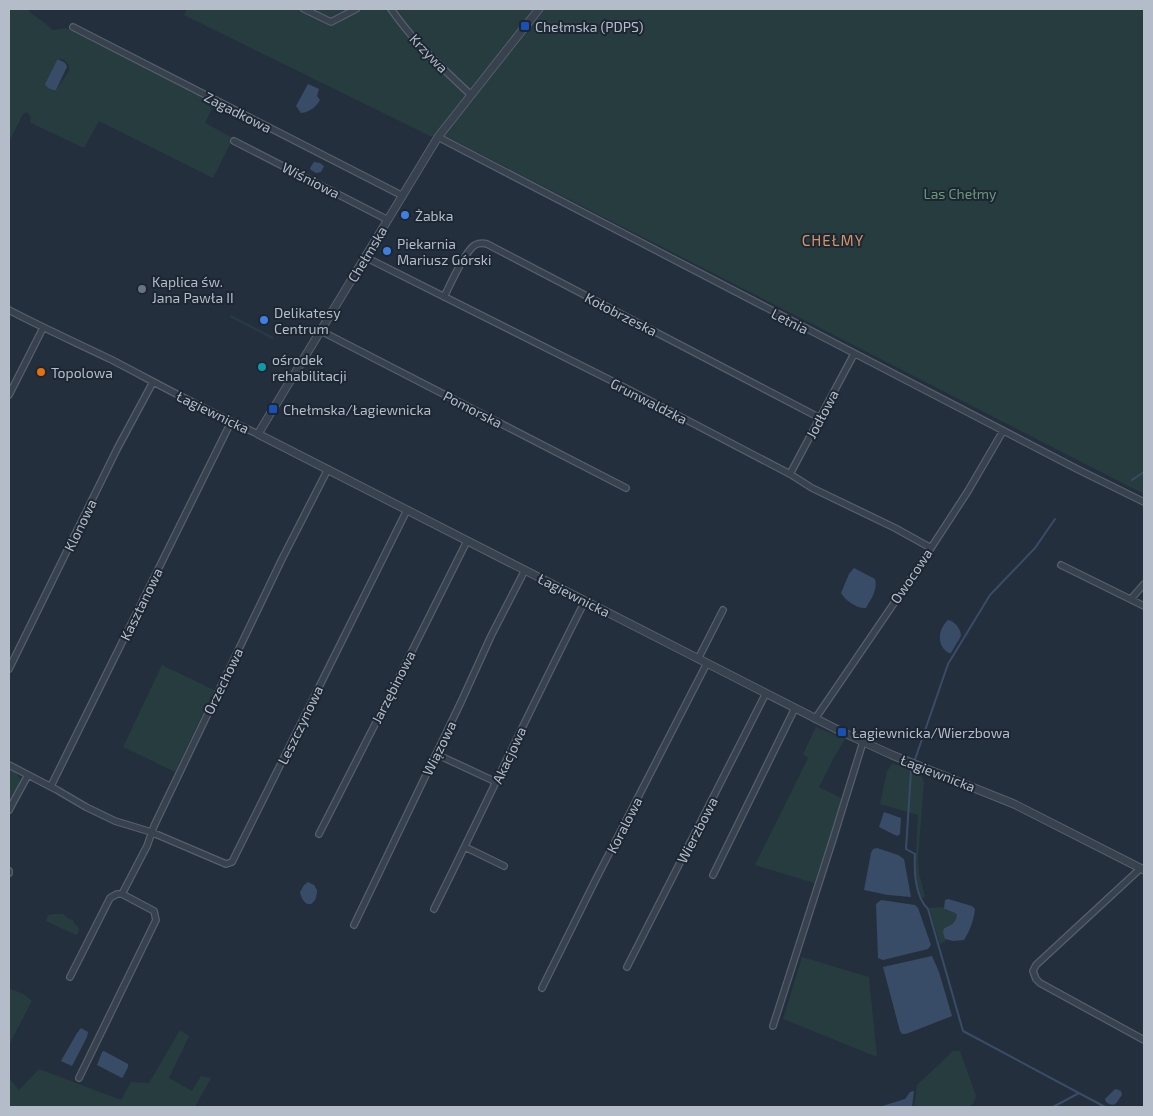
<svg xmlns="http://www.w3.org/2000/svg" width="1153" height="1116" font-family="'Exo 2',sans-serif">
	<rect width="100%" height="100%" fill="#242f3e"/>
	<path fill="#263c3f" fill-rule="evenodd" d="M9,9h18c7,8 18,12 25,21l14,-2 149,74 -10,21 28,15 -20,40 -114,-57 -15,27 -53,-25 -1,-1 1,-5 -4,-5 -4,2 -14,28zM63,59l6,6v6l-13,19h-3l-8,-6 12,-24z
		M187,9h957v485l-697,-357 -17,-1 -246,-121z
		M231,315l42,22 1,3 -44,-23z
		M162,665l52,25 -39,82 -52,-25z
		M816,727l29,12 -13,22 -13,26 24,12 -29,84 -59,-18 53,-107 -5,-4z
		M892,764c13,2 28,4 32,18l-6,76 1,15 6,24 -5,1 -5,-25 3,-58 -38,-11 7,-33z
		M9,768c7,3 10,8 13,15l-13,23z
		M944,907l1,3 10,3 2,2c-3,8 -5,10 -13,13 -1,5 2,9 1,14l-5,2 -11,-36z
		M53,914h10l6,5 4,1 1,3 5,5 -1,6 -2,1 -30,-14 2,-6z
		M802,957l67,20 8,80 -94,-38z
		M9,988l14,6 9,7 -23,44z
		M180,1030l9,6 -20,42 23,13 9,-15 10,2 -16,29h-186v-29l10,12 20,-21 82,31 10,-18 18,1z
		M953,1051h7l16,45 -2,7 -5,4h-55l3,-22z"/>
	<path fill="#394c67" d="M57,60c4,0 9,2 10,7l-11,23c-5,0 -9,-2 -11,-6z
		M308,84l11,5 -2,7 3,4c-4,7 -10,12 -19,13l-5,-7z
		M314,162l6,1 4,3 -3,6 -5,1 -5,-3 -1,-2z
		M854,568l21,11c3,11 -4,20 -9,29 -9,1 -21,-8 -25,-15l8,-19z
		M948,620c7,1 13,9 13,16l-10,17h-2c-13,-7 -11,-24 -1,-33z
		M884,812l17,6 -1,16 -3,2 -18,-9z
		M877,848l21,7 6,4 7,38 -23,-2 -24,-5 7,-37 2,-4z
		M308,882l6,3 3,5c0,17 -13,20 -17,2l4,-7z
		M948,899l24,7 3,3c-1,10 -5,22 -11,31l-11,1 -8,-2 -2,-7 1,-4c8,-3 11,-5 13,-13l-2,-2 -11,-4 1,-9z
		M881,900l34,5 3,3 13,37 -3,4 -45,11 -5,-2 -2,-54z
		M932,956l7,16 13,44 -46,18h-4l-2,-3 -17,-64z
		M81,1028l7,4 -1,5 -15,29 -11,-5 16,-28z
		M104,1051l24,13v3l-5,10 -1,1 -25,-13 5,-13z
		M1116,1089l5,2 1,4c-5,6 -6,14 -16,7l-1,-3 9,-9z
		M914,1091l-2,16h-33l26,-8 5,-7z"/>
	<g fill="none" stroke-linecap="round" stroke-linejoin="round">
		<path stroke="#394c67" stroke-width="2" d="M1132,480l12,-8
			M1055,519l-20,29 -45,47 -42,69 -37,107 -5,78 9,5c-1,18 0,42 13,55l35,122 142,76
			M1053,1107l26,-14"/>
		<g stroke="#565f6c" stroke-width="8">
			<path id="minor" d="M304,9l27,13 25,-13
				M391,9c22,32 51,59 80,86
				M73,27l330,169
				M438,137l639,332 67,33
				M234,141l154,79
				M365,257l253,127 172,90 22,14 83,40 36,20
				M444,297c6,-12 21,-46 31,-52 4,-2 8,-2 12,-1l333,174
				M9,310c34,18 68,33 103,50 48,25 96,52 146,74
				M321,331l305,157
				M9,395l34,-67
				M790,474l64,-120
				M1061,565l83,41
				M1131,599l13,-15
				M698,659l25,-49
				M9,669l108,-220 36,-67
				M815,719l103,-151 50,-77 35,-60
				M436,754l60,28
				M9,765l48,25 29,17 29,14 36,11 75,32 6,-2 175,-352
				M51,786l180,-364
				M9,810l19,-35
				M319,834l74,-145 74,-148
				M465,847l39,19
				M1141,868l-105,97 -3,6 3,8 4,4 104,57
				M9,871v2
				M713,875l82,-167
				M434,909c51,-103 99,-206 151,-308
				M354,925l107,-223 30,-66 34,-66
				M627,967l139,-274
				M70,977l40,-79 7,-4h5l25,-48 7,-20 128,-267 46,-90
				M542,988l53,-107 112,-218
				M773,1026l60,-187 30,-97
				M79,1078l77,-158 -2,-9 -32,-17"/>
		</g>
		<g stroke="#565f6c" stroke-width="9">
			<path id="tertiary" d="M539,9l-101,128 -180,297 584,298 50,23 122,49 130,66"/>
		</g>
		<use href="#minor" stroke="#38414e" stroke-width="5.5"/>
		<use href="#tertiary" stroke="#38414e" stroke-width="7"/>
	</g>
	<g fill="#1a4fb4" stroke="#1d2633" stroke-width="2">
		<rect x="520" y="21" width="10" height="10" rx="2.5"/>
		<rect x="268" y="404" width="10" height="10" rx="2.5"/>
		<rect x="837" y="727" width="10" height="10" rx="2.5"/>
	</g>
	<g fill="#3f7fe0" stroke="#1d2633" stroke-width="2">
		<circle cx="405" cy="215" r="5"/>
		<circle cx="387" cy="251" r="5"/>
		<circle cx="264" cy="320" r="5"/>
	</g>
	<circle fill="#6b7280" stroke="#1d2633" stroke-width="2" cx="142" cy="289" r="5"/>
	<circle fill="#0f9aa8" stroke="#1d2633" stroke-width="2" cx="262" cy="367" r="5"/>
	<circle fill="#e8710a" stroke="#1d2633" stroke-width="2" cx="41" cy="372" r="5"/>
	<g text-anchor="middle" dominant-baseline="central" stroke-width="4" stroke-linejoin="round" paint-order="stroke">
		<g font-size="14" fill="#b4bcc9" stroke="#1d2633" text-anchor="start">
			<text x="535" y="26">Chełmska (PDPS)</text>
			<text x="415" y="215">Żabka</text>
			<text x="397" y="243">Piekarnia<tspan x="397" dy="16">Mariusz Górski</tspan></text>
			<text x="152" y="281">Kaplica św.<tspan x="152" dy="16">Jana Pawła II</tspan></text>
			<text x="274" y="312">Delikatesy<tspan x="274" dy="16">Centrum</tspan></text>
			<text x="272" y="359">ośrodek<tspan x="272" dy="16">rehabilitacji</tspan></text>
			<text x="51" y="372">Topolowa</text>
			<text x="283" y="409">Chełmska/Łagiewnicka</text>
			<text x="852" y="732">Łagiewnicka/Wierzbowa</text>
		</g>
		<g font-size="14" fill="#b4bcc9" stroke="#1d2633">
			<text transform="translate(429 53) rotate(46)">Krzywa</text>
			<text transform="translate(238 112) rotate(27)">Zagadkowa</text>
			<text transform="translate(311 180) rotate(27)">Wiśniowa</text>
			<text transform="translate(367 254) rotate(-59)">Chełmska</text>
			<text transform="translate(621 314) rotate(27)">Kołobrzeska</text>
			<text transform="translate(790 321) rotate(27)">Letnia</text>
			<text transform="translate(649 401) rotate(27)">Grunwaldzka</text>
			<text transform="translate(473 409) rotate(27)">Pomorska</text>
			<text transform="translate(213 412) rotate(26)">Łagiewnicka</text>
			<text transform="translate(822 414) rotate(-62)">Jodłowa</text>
			<text transform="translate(80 525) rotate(-64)">Klonowa</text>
			<text transform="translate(911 576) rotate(-56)">Owocowa</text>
			<text transform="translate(574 595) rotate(27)">Łagiewnicka</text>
			<text transform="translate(141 604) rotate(-64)">Kasztanowa</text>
			<text transform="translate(223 681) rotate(-64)">Orzechowa</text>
			<text transform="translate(393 687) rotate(-63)">Jarzębinowa</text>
			<text transform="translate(300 725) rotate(-64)">Leszczynowa</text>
			<text transform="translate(439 748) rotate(-64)">Wiązowa</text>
			<text transform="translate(509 755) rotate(-65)">Akacjowa</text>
			<text transform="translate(938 773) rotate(21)">Łagiewnicka</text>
			<text transform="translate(624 825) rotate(-63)">Koralowa</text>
			<text transform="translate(697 830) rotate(-63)">Wierzbowa</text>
		</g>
		<g font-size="14" fill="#6b9a76" stroke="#1d2633">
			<text x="960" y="193">Las Chełmy</text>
		</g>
		<g font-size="15" letter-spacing="1" fill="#d59563" stroke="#1d2633">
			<text x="833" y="240">CHEŁMY</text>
		</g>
	</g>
	<rect width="1153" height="1116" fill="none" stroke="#b4bcc9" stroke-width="20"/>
</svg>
